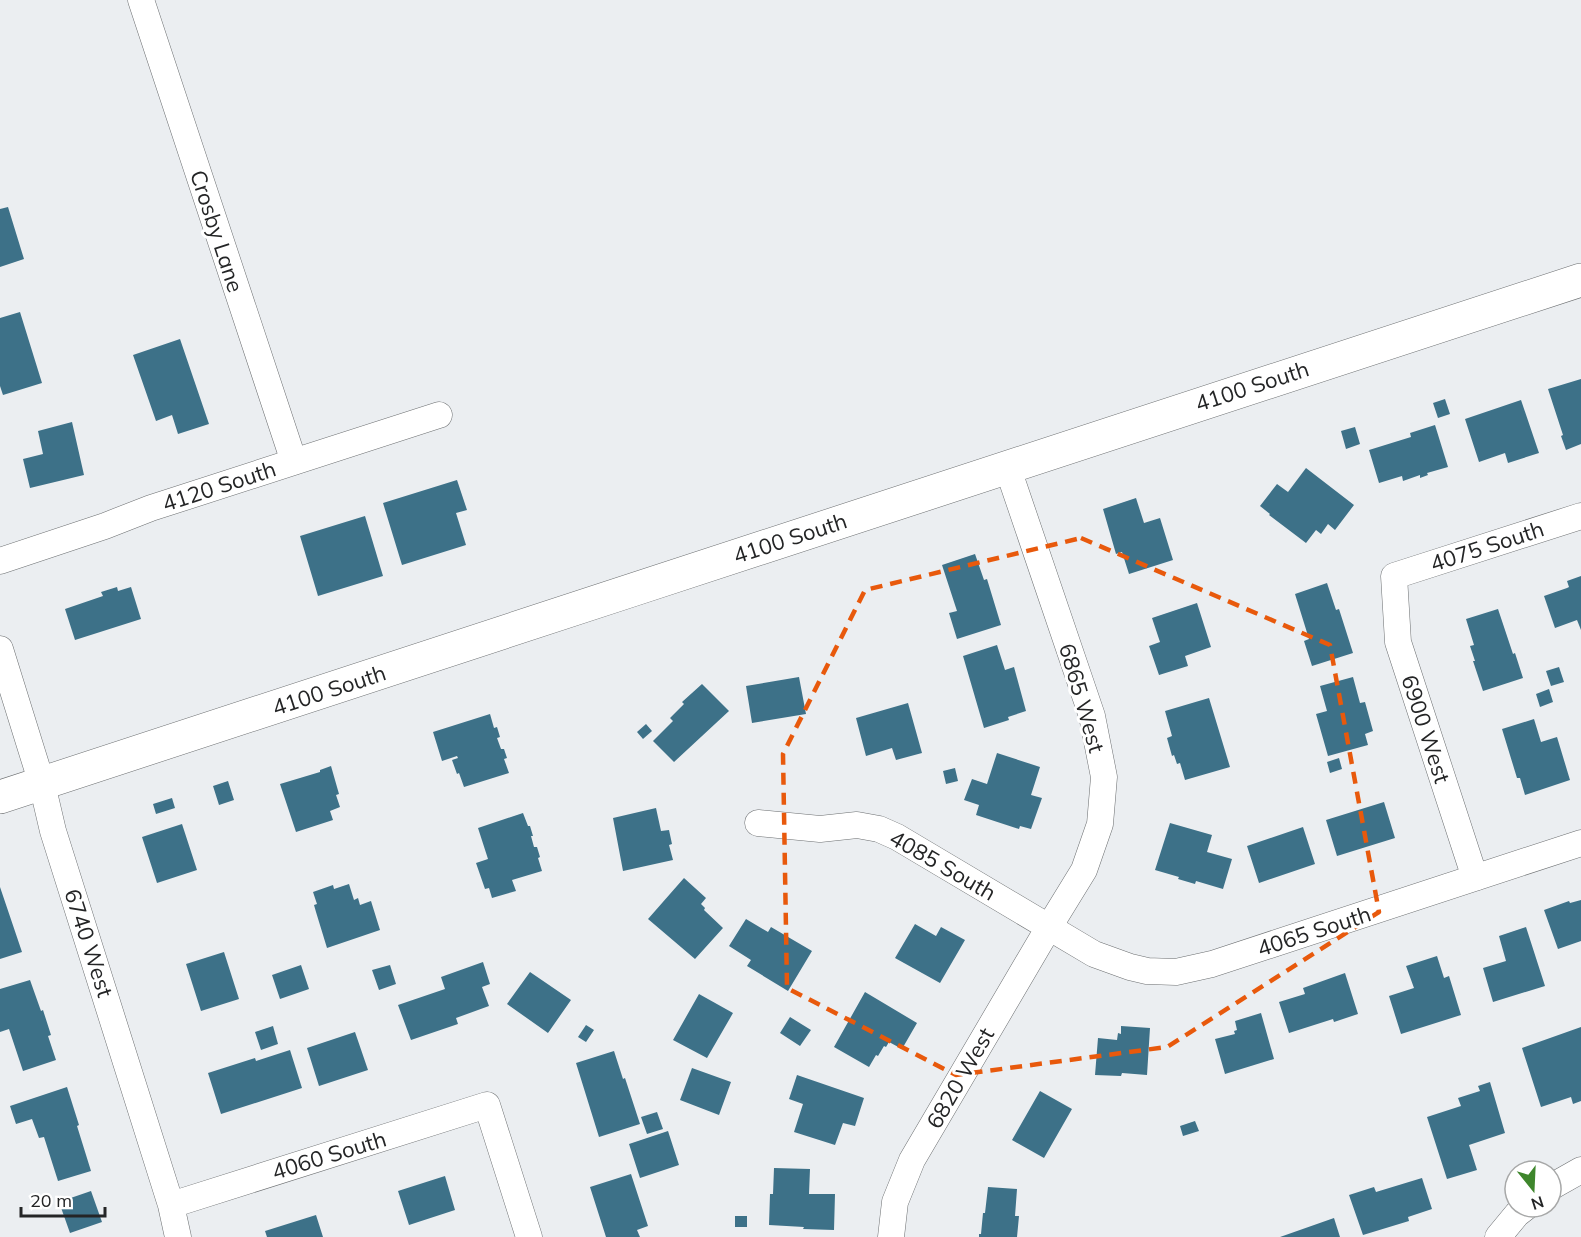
<svg xmlns="http://www.w3.org/2000/svg" width="1581" height="1237" font-family="Mulish,sans-serif">
	<rect width="100%" height="100%" fill="#ebeef1"/>
	<path fill="#3d7188" d="M8,207l16,52 -24,8v-58z
		M20,312l22,71 -39,12 -3,-9v-68z
		M180,339l29,85 -31,10 -6,-19 -16,6 -23,-66z
		M1581,379v65l-15,6 -5,-14 2,-1 -15,-46z
		M1445,399l5,15 -12,4 -5,-15z
		M1521,400l18,53 -31,10 -3,-10 -26,9 -14,-43z
		M72,422l12,53 -54,13 -7,-29 20,-5 -5,-23z
		M1435,425l13,42 -21,6 1,2 -8,3v-3l-17,6 -1,-5 -23,7 -10,-33 42,-13 -1,-4z
		M1355,427l5,17 -14,5 -5,-18z
		M1306,468l48,37 -19,25 -7,-6 -7,10 -5,-4 -10,13 -37,-28 1,-1 -10,-8 17,-22 11,8z
		M457,480l10,30 -11,3 10,32 -64,20 -19,-62z
		M1136,498l8,25 16,-5 13,42 -44,14 -7,-22 -6,2 -13,-45z
		M365,516l18,60 -65,20 -18,-60z
		M975,554l9,26 3,-1 14,46 -44,14 -8,-26 8,-2 -15,-46z
		M1581,576v54l-4,-10 -22,8 -11,-32 23,-8 2,-1 -2,-6z
		M1327,583l9,27 3,-1 14,44 -41,13 -8,-25 5,-2 -14,-45z
		M117,587l1,4 13,-4 10,32 -66,21 -10,-31 38,-13 -2,-4z
		M1197,603l14,44 -26,9 3,10 -29,9 -10,-29 11,-4 -8,-24z
		M1498,609l15,45 2,-1 8,25 -40,13 -10,-30h2l-5,-15 4,-1 -8,-26z
		M997,645l8,25 9,-3 12,44 -18,6 1,3 -25,8 -21,-72z
		M1559,667l5,15 -13,4 -5,-15z
		M799,677l7,37 -54,9 -6,-37z
		M1353,677l7,26 5,-1 8,29 -8,3 3,11 -40,11 -12,-42 11,-3 -7,-25z
		M702,684l27,27 -55,51 -21,-21 20,-20 -3,-3 14,-14 -2,-2z
		M1549,689l4,13 -13,5 -4,-13z
		M1209,698l21,69 -45,13 -5,-17 -3,1 -3,-9 -2,1 -5,-18 5,-2 -7,-25z
		M908,703l14,50 -26,7 -4,-12 -26,8 -10,-38z
		M490,714l4,14 3,-1 3,10 -3,1 4,11h3l3,9 -3,1 5,14 -45,14 -5,-14 -2,1 -5,-14 6,-2 -1,-2 -15,5 -9,-29z
		M1534,719l7,23 16,-5 13,43 -45,15 -5,-17h-3l-15,-49z
		M646,724l6,7 -9,8 -6,-7z
		M997,753l43,14 -9,28 11,3 -11,31 -11,-3 -1,3 -43,-14 3,-10 -15,-5 8,-21 15,5z
		M1339,758l3,11 -12,4 -3,-11z
		M331,766l8,28 -3,1 4,12 -10,4 3,9 -37,12 -16,-48 40,-12v-2z
		M955,768l3,13 -12,3 -3,-13z
		M228,781l6,19 -15,5 -6,-19z
		M172,798l3,10 -19,6 -3,-10z
		M1384,802l11,36 -58,18 -11,-36z
		M656,808l5,23 8,-1 3,14 -3,1 4,15 -50,11 -10,-53z
		M523,813l5,13h2l3,10h-2l3,11h3l3,10 -2,1 4,13 -30,9 4,11 -24,7 -3,-10 -4,1 -9,-26 12,-4 -10,-31z
		M1170,823l42,12 -5,17 25,7 -9,30 -27,-8 -1,3 -17,-5 1,-2 -24,-7z
		M182,824l15,46 -40,13 -15,-46z
		M1303,827l12,37 -56,19 -12,-37z
		M684,878l22,20 -5,6 4,4 -1,2 19,18 -28,31 -47,-40z
		M349,884l5,16 4,-2 2,7 11,-4 9,29 -53,18 -11,-36 -2,-7 3,-1 -4,-12 20,-7 1,4z
		M0,887l22,65 -22,7z
		M1581,900v41l-23,8 -14,-39 25,-9 1,2z
		M746,919l22,13 3,-5 41,24 -24,40 -41,-25 4,-6 -22,-14z
		M915,924l21,12 5,-9 24,13 -25,43 -45,-25z
		M1526,927l19,59 -52,16 -10,-34 23,-7 -7,-25z
		M224,952l15,47 -38,12 -15,-47z
		M1437,956l7,22 5,-2 12,39 -60,19 -12,-38 25,-8 -8,-22z
		M483,962l7,22 -8,3 7,19 -33,12 2,6 -47,16 -13,-35 47,-16 -4,-12z
		M301,965l8,24 -29,10 -8,-24z
		M390,965l6,19 -17,6 -7,-20z
		M530,972l41,28 -23,33 -41,-29z
		M1345,973l13,41 -24,8 -1,-3 -44,14 -10,-31 26,-8 -2,-6z
		M30,980l11,31 2,-1 8,25 -3,1 8,24 -33,11 -14,-42 -9,3v-43z
		M865,992l52,31 -15,26 -13,-7 -3,5 -2,-1 -6,10 -2,-1 -7,12 -35,-20z
		M699,994l34,19 -26,45 -34,-18z
		M1261,1013l13,46 -49,15 -10,-35 20,-5 -1,-3 3,-1 -2,-9z
		M790,1017l21,13 -11,16 -20,-13z
		M586,1025l8,5 -8,12 -8,-5z
		M273,1026l5,18 -17,6 -6,-18z
		M1121,1026l29,2 -3,47 -25,-2 -1,3 -26,-1 3,-37 19,2 1,-7 3,1z
		M1581,1027v74l-8,3 -2,-7 -30,10 -19,-59z
		M355,1032l13,38 -49,16 -12,-38z
		M290,1050l12,38 -81,26 -13,-41 47,-15 1,3z
		M614,1051l9,28 2,-1 15,46 -41,13 -23,-74z
		M692,1068l39,14 -12,33 -39,-15z
		M797,1075l67,23 -9,28 -12,-3 -8,22 -41,-13 9,-28 -14,-5z
		M1490,1082l15,51 -36,12 8,25 -30,9 -20,-62 34,-11 -3,-8 22,-7 -2,-5z
		M67,1087l12,38 -2,1 14,45 -33,10 -14,-44 -5,1 -7,-19 -16,5 -6,-18z
		M1040,1091l32,18 -28,49 -32,-18z
		M657,1112l6,17 -16,5 -6,-17z
		M1195,1121l4,10 -16,5 -3,-10z
		M668,1131l11,34 -39,13 -11,-34z
		M774,1168l36,1 -1,25h26l-1,36 -31,-1 1,-2 -35,-2 1,-31h3z
		M631,1174l17,52 -11,4 3,7h-34l-16,-50z
		M445,1176l10,34 -46,15 -11,-34z
		M1422,1178l10,31 -24,8 1,4 -46,14 -14,-40 25,-8 2,5z
		M988,1187l29,2 -2,27h4l-2,21h-38v-3h2l2,-21h2z
		M91,1191l11,31 -32,11 -11,-31z
		M316,1215l7,22h-56l-2,-6z
		M735,1216h12v11h-12z
		M1334,1218l6,19h-60z"/>
	<g fill="none" stroke-linecap="round" stroke-linejoin="round">
		<g stroke="#6c6f71" stroke-width="27">
			<path id="street" d="M141,0l153,462
				M0,561l105,-35 46,-18 288,-93
				M0,649l42,135 11,47 118,374 7,32
				M758,823l62,6 37,-4 22,4 18,8 197,117 36,13 17,4 29,1 36,-8 369,-121
				M1475,878l-77,-236 -4,-66 187,-60
				M1551,1187l30,-17
				M171,1205l316,-100 42,132
				M891,1237l4,-35 17,-42 137,-233 35,-57 16,-46 4,-47 -12,-61 -85,-250
				M1498,1237l19,-23 9,-7"/>
		</g>
		<g stroke="#6c6f71" stroke-width="34">
			<path id="secondary" d="M0,797c527,-172 1054,-346 1581,-517"/>
		</g>
		<use href="#street" stroke="#fff" stroke-width="26"/>
		<use href="#secondary" stroke="#fff" stroke-width="33"/>
	</g>
	<path fill="none" stroke="#e8590c" stroke-width="4.5" stroke-dasharray="12 8" stroke-linejoin="round" d="M1081,538l249,107 49,267 -212,135 -211,28 -169,-87 -4,-234 82,-164z"/>
	<g text-anchor="middle" dominant-baseline="central" stroke-width="6" stroke-linejoin="round" paint-order="stroke">
		<g font-size="22" fill="#242526" stroke="#fff">
			<text transform="translate(217 231) rotate(72)">Crosby Lane</text>
			<text transform="translate(1252 386) rotate(-18)">4100 South</text>
			<text transform="translate(219 486) rotate(-18)">4120 South</text>
			<text transform="translate(790 538) rotate(-18)">4100 South</text>
			<text transform="translate(1487 546) rotate(-18)">4075 South</text>
			<text transform="translate(329 690) rotate(-18)">4100 South</text>
			<text transform="translate(1082 698) rotate(74)">6865 West</text>
			<text transform="translate(1426 729) rotate(72)">6900 West</text>
			<text transform="translate(943 865) rotate(30)">4085 South</text>
			<text transform="translate(1314 931) rotate(-18)">4065 South</text>
			<text transform="translate(89 943) rotate(72)">6740 West</text>
			<text transform="translate(960 1078) rotate(-60)">6820 West</text>
			<text transform="translate(329 1155) rotate(-17)">4060 South</text>
		</g>
	</g>
	<g transform="translate(1533 1189) rotate(162)"><circle r="28" fill="#ffffff" stroke="#a7a8a8" stroke-width="1.5"/>
	<path d="M0-4.5L10 22L0 15L-10 22Z" fill="#3e862c"/>
	<text y="-9" font-size="16" font-weight="bold" text-anchor="middle" fill="#242526">N</text>
	</g>
	<path d="M21 1207v9h84v-9" fill="none" stroke="#242526" stroke-width="3"/>
	<text x="30" y="1207" font-size="18" fill="#242526" stroke="#ffffff" stroke-width="4.5" paint-order="stroke">20 m</text>
</svg>
